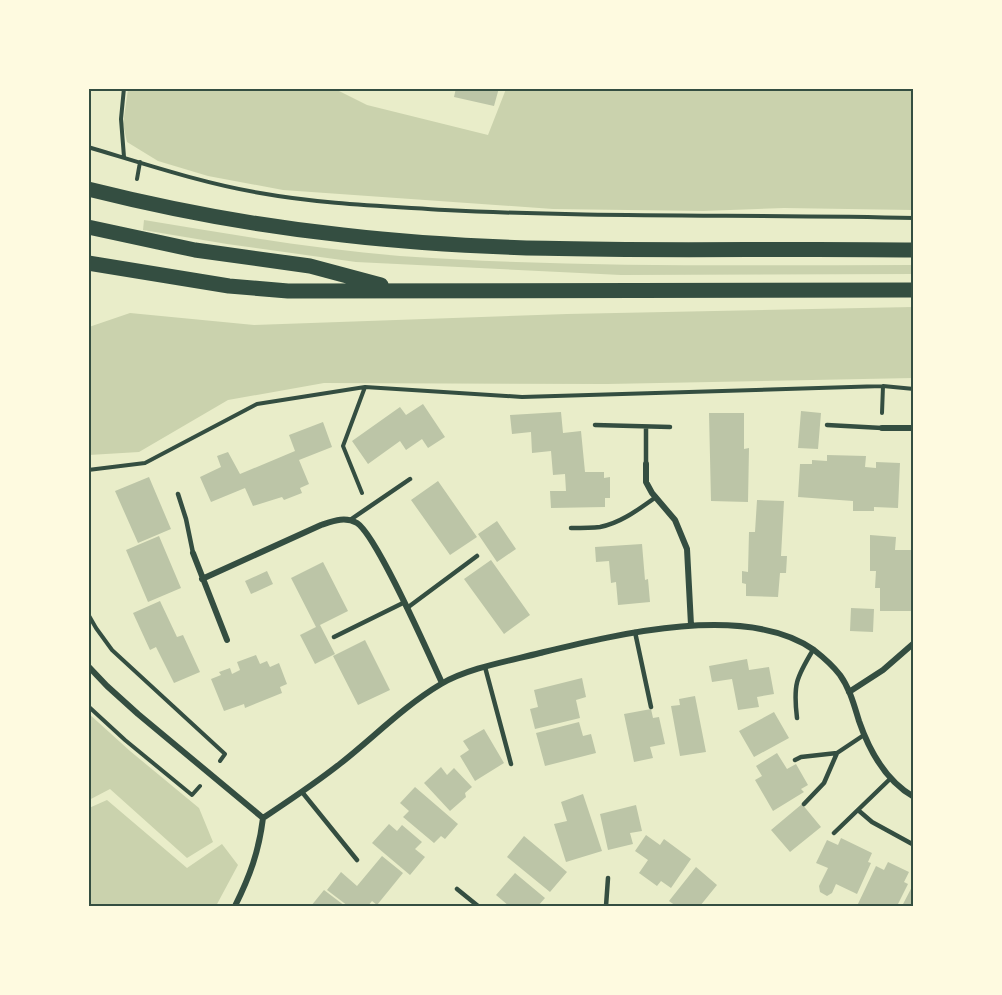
<svg xmlns="http://www.w3.org/2000/svg" width="1002" height="995" font-family="Mulish,sans-serif">
	<rect width="100%" height="100%" fill="#e9edc9"/>
	<path fill="#cad2ad" d="M128,89h207l32,16 121,30 18,-46h407v121l-129,-2 -81,3 -150,-2 -270,-19 -75,-14 -50,-15 -31,-19 -4,-18z
		M144,220c85,14 170,29 256,36 171,12 343,9 513,9v9l-292,1 -265,-13 -129,-18 -84,-14z
		M913,307v71l-306,6 -283,-1 -96,17 -89,52 -50,3v-128l41,-14 124,12 313,-11z
		M88,713l42,38 69,57 14,34 -26,16 -77,-69 -21,11z
		M107,800l80,68 35,-24 16,21 -22,41h-127v-98z"/>
	<path fill="#bcc5a7" d="M456,88h43l-5,18 -40,-9z
		M423,404l22,33 -17,11 -6,-9 -16,11 -6,-9 -32,23 -16,-23 48,-34 6,8z
		M801,411l20,2 -3,36 -20,-1z
		M561,412l2,21 18,-2 4,41h19v6l6,-1v21h-5v9l-54,1 -1,-17h16l-1,-17 -12,1 -2,-24 -19,2 -1,-21 -19,2 -2,-19z
		M709,413h35v36l5,-1 -1,54 -37,-1z
		M323,422l9,25 -33,13 10,24 -9,4 2,5 -18,7 -2,-3 -29,9 -8,-18 -34,14 -11,-25 21,-10 -4,-11 11,-4 12,22 55,-23 -6,-16z
		M827,455l39,1 -1,11 11,1v-6l24,1 -2,45 -24,-1v4h-21v-10l-55,-4 2,-33h12v-4l15,1z
		M149,477l22,52 -33,14 -23,-52z
		M438,481l39,56 -27,18 -39,-55z
		M757,500l27,1 -3,55h6l-1,17h-6l-2,24 -32,-1v-12l-4,-1v-12l6,1 1,-40h6z
		M497,521l19,28 -19,13 -19,-28z
		M870,535l26,2 -1,13h19v61h-34v-23h-5l1,-17h-6z
		M159,536l22,52 -33,14 -22,-52z
		M642,544l3,36 3,-1 2,23 -32,3 -2,-23 -5,1 -2,-22 -13,1 -1,-15z
		M491,560l39,55 -26,19 -40,-55z
		M323,562l25,49 -28,14 15,29 -20,10 -15,-29 16,-8 -25,-49z
		M267,571l6,13 -22,10 -6,-13z
		M160,601l17,36 6,-2 17,37 -26,11 -18,-36 -6,3 -17,-37z
		M851,608l23,1 -1,23 -23,-1z
		M365,640l25,50 -32,15 -25,-49z
		M256,655l4,9 7,-3 3,6 9,-4 8,21 -7,3 2,6 -37,15 -1,-4 -20,7 -13,-32 10,-4 -2,-3 11,-4 2,6 8,-4 -3,-8z
		M747,659l2,11 20,-3 5,27 -17,3 2,10 -21,3 -6,-31 -20,3 -3,-16z
		M582,678l4,19 -10,3 4,18 -45,11 -5,-20 8,-2 -4,-17z
		M695,696l11,56 -26,4 -9,-50 9,-1 -1,-6z
		M651,709l2,9 6,-1 6,27 -15,3 3,11 -19,4 -10,-48z
		M774,712l15,26 -35,19 -15,-26z
		M579,722l4,14 8,-2 5,19 -51,13 -9,-33z
		M484,729l20,34 -29,18 -15,-25 9,-6 -6,-9z
		M777,753l10,16 9,-5 12,21 -7,4 3,3 -31,19 -18,-31 7,-4 -6,-10z
		M441,767l6,8 7,-7 18,19 -7,6 1,4 -16,14 -26,-28z
		M415,787l43,37 -13,15 -4,-3 -7,7 -31,-26 6,-6 -9,-8z
		M583,794l19,57 -36,11 -12,-38 13,-3 -6,-19z
		M802,804l19,23 -31,25 -19,-22z
		M636,805l6,26 -12,2 3,11 -25,6 -8,-36z
		M389,824l8,7 5,-6 20,17 -7,7 10,8 -15,18 -38,-32z
		M646,835l14,10 4,-6 27,20 -20,29 -10,-7 -4,5 -18,-13 9,-13 -13,-9z
		M524,836l43,36 -17,20 -43,-35z
		M841,838l31,15 -4,9 3,1 -14,31 -21,-10 -4,9 -5,3 -7,-4 -1,-6 9,-18 -12,-5 11,-23 11,5z
		M382,856l21,17 -26,32 -5,-4 -4,5h-20l-21,-16 14,-18 16,14z
		M888,862l21,10 -5,10 4,2 -11,22h-40l19,-40 8,4z
		M696,867l21,18 -17,21h-24l-7,-5z
		M515,873l30,25 -7,8h-29l-13,-11z
		M914,883v23h-12z
		M324,890l21,16h-34z"/>
	<g fill="none" stroke-linecap="round" stroke-linejoin="round">
		<path stroke="#344e41" stroke-width="4" d="M88,147c57,17 114,36 172,46 61,11 123,13 185,17 156,8 312,4 469,8
			M124,157l-3,-38 3,-31
			M137,179l3,-17
			M882,413l1,-27
			M88,470l57,-7 112,-59 108,-17 157,10 361,-11 31,3
			M362,493l-19,-47 22,-59
			M88,614l8,14 16,22 113,104 -5,7
			M88,706l37,34 67,55 8,-9"/>
		<path stroke="#344e41" stroke-width="4.5" d="M595,425l75,2
			M827,425l55,3
			M646,464v-36
			M178,494l8,25 7,34
			M350,520l60,-41
			M571,528c10,0 20,0 29,-1 21,-4 39,-18 56,-30
			M407,608l70,-52
			M635,632l16,75
			M334,637l69,-34
			M485,667l26,97
			M797,718c-4,-33 -1,-40 16,-68
			M837,753l27,-18
			M795,760l6,-3 36,-4 -13,30 -20,21
			M302,792l55,68
			M858,810l14,12 42,23
			M834,833l57,-55
			M457,889l21,17
			M606,906l2,-28"/>
		<path stroke="#344e41" stroke-width="6" d="M882,428h32
			M646,464v18l6,11 23,27 12,29 4,76
			M193,553l34,87
			M202,579l119,-54c12,-4 24,-9 36,-2 20,13 72,132 85,160
			M88,666l19,20 31,28 125,104
			M849,692l34,-22 31,-27
			M235,906c15,-30 24,-55 28,-88 27,-18 53,-35 78,-55 33,-26 63,-57 100,-79 27,-16 68,-23 99,-31 74,-18 206,-51 274,-3 9,7 19,16 26,25 10,14 14,30 19,46 10,29 27,60 55,76"/>
		<path stroke="#344e41" stroke-width="15" d="M88,189c84,21 169,37 255,46 189,22 380,12 571,15
			M88,227l107,23 115,16 71,19
			M88,263l141,23 59,5 626,-1"/>
	</g>
	<rect width="1002" height="995" fill="none" stroke="#fefae0" stroke-width="180"/>
	<rect x="90" y="90" width="822" height="815" fill="none" stroke="#344e41" stroke-width="2"/>
</svg>
